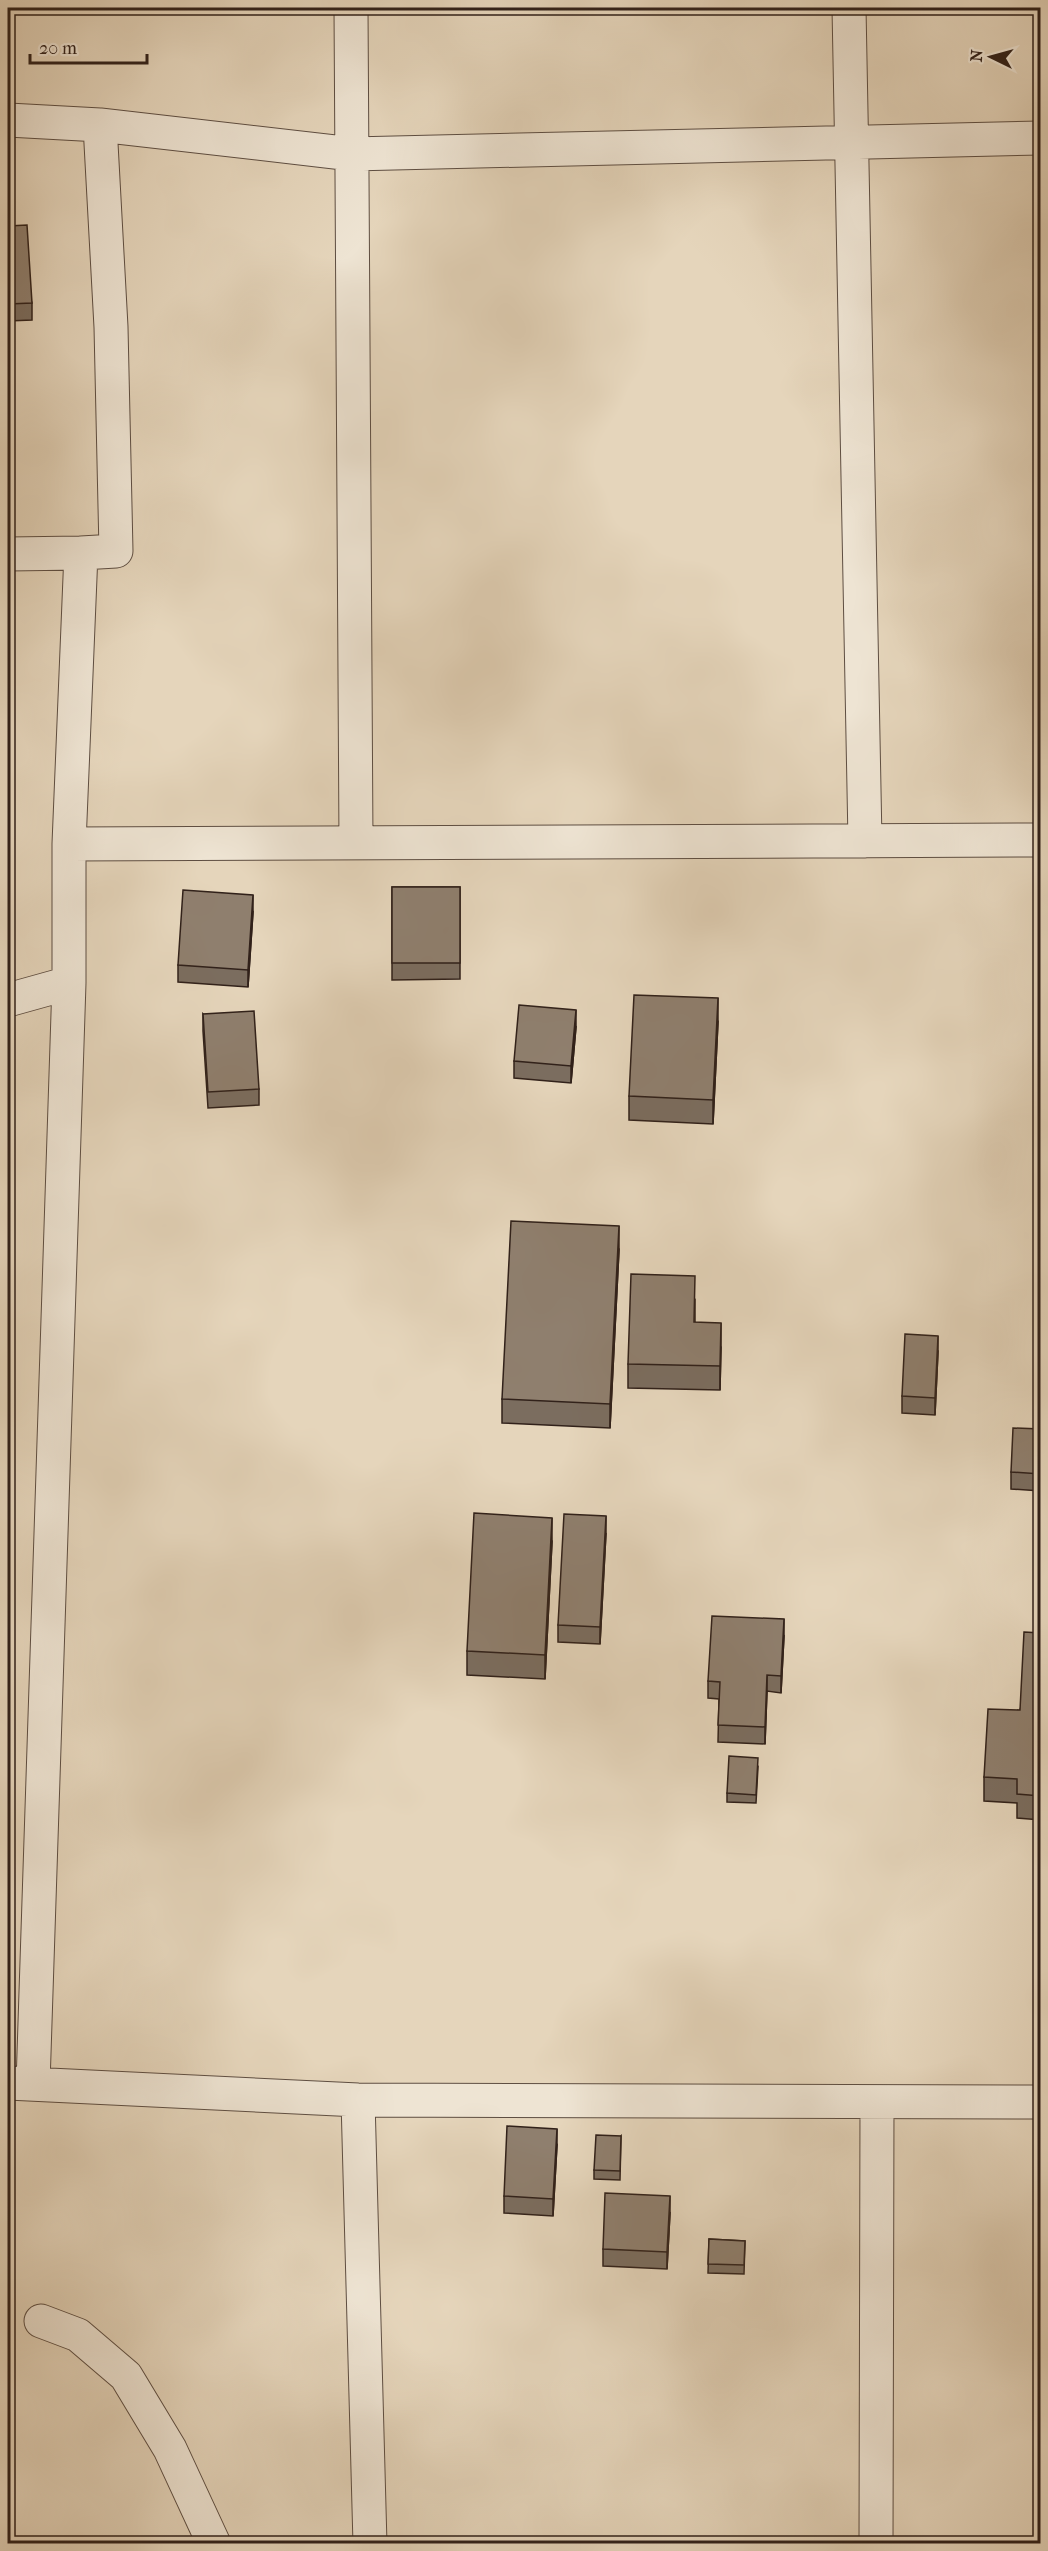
<svg xmlns="http://www.w3.org/2000/svg" width="1048" height="2551" font-family="'IM FELL French Canon',serif">
	<rect width="100%" height="100%" fill="#e5d5bb"/>
	<filter id="stains"><feTurbulence type="fractalNoise" baseFrequency=".00333" numOctaves="4"/><feColorMatrix values="0 0 0 0 .2 0 0 0 0 .09 0 0 0 0 .02 0 0 0 .5 -.17"/></filter>
	<radialGradient id="worn" r=".72"><stop offset=".6" stop-color="#630" stop-opacity="0"/><stop offset="1" stop-color="#630" stop-opacity=".3"/></radialGradient>
	<g fill="none" stroke-linecap="round" stroke-linejoin="round">
		<g stroke="#5e4e42" stroke-width="35">
			<path id="street" d="M351,8l5,835
				M849,8l16,833
				M8,120l92,5
				M8,554l73,-1
				M69,844l971,-4
				M8,1000l61,-17
				M8,2083l350,17 682,2
				M33,2084l36,-1101v-139l12,-291 35,-2 -5,-224 -11,-202 252,29 688,-16
				M358,2100l12,444
				M41,2321l37,14 48,41 44,73 44,95
				M876,2544l1,-442"/>
		</g>
		<use href="#street" stroke="#eee4d3" stroke-width="33"/>
	</g>
	<path fill="#7b6d5f" stroke="#31211a" stroke-width="1.5" d="M8,226l24,77v17l-24,1z
		M8,560h1l3,157h-4z
		M392,887h68v92l-68,1z
		M253,912l-5,75 -70,-5v-17z
		M203,1014l56,75v16l-51,3 -5,-77z
		M718,1022l-5,102 -84,-4v-24z
		M576,1027l-5,56 -57,-5v-17z
		M619,1250l-9,178 -108,-5v-24z
		M695,1300v22l26,25 -1,43 -92,-2v-24z
		M938,1352l-3,63 -33,-2v-17z
		M1041,1429v62l-30,-2v-17z
		M606,1533l-6,111 -42,-2v-17z
		M552,1542l-7,137 -78,-4v-24z
		M1041,1633v187l-24,-2v-15l-33,-2v-24l36,-67z
		M784,1636l-3,57 -14,-2 -2,53 -47,-2 1,-43 -11,-1v-17z
		M758,1767l-2,36 -29,-1v-9z
		M621,2136l-1,44 -26,-1v-9z
		M557,2145l-4,71 -49,-3v-17z
		M670,2213l-3,56 -64,-3v-17z
		M709,2239l36,2 -1,33 -36,-1z"/>
	<path fill="#64594d" stroke="#31211a" stroke-width="1.5" d="M253,895v17l-5,75v-17z
		M718,998v24l-5,102v-24z
		M576,1010v17l-5,56v-17z
		M619,1226v24l-9,178v-24z
		M721,1323v24l-1,43v-24z
		M938,1336v16l-3,63v-17z
		M606,1516v17l-6,111v-17z
		M552,1518v24l-7,137v-24z
		M784,1619v17l-3,57v-17z
		M767,1675v16l-2,53v-17z
		M557,2129v16l-4,71v-17z
		M670,2196v17l-3,56v-17z"/>
	<path fill="#8f7f6e" stroke="#31211a" stroke-width="1.5" d="M27,225l5,78 -24,1v-78z
		M8,560h1l3,140h-4z
		M392,887h68v76h-68z
		M183,890l70,5 -5,75 -70,-5z
		M634,995l84,3 -5,102 -84,-4z
		M519,1005l57,5 -5,56 -57,-5z
		M254,1011l5,78 -51,3 -5,-78z
		M511,1221l108,5 -9,178 -108,-5z
		M631,1274l64,2 -1,46 27,1 -1,43 -92,-2z
		M905,1334l33,2 -3,62 -33,-2z
		M1013,1428l28,1v45l-30,-2z
		M474,1513l78,5 -7,137 -78,-4z
		M564,1514l42,2 -6,111 -42,-2z
		M712,1616l72,3 -3,57 -14,-1 -2,52 -47,-2 2,-43 -12,-1z
		M1024,1632l17,1v163l-24,-2v-15l-33,-2 4,-68 32,1z
		M729,1756l29,2 -2,37 -29,-2z
		M507,2126l50,3 -4,70 -49,-3z
		M596,2135l25,1 -1,35 -26,-1z
		M605,2193l65,3 -3,56 -64,-3z
		M709,2239l36,2 -1,24 -36,-1z"/>
	<rect width="1048" height="2551" fill="none" stroke="#e5d5bb" stroke-width="30"/>
	<rect x="9" y="9" width="1030" height="2533" fill="none" stroke="#31211a" stroke-width="3"/>
	<rect x="15" y="15" width="1018" height="2521" fill="none" stroke="#31211a" stroke-width="1.5"/>
	<g transform="translate(991 57) rotate(275)" stroke="#eee4d3" stroke-width="4.5" paint-order="stroke">
	<path d="M0-4.5L10 22L0 15L-10 22Z" fill="#31211a"/>
	<text y="-9" font-size="16" font-weight="bold" text-anchor="middle" fill="#31211a">N</text>
	</g>
	<path d="M30 54v9h117v-9" fill="none" stroke="#31211a" stroke-width="3"/>
	<text x="39" y="54" font-size="18" fill="#31211a" stroke="#eee4d3" stroke-width="4.5" paint-order="stroke">20 m</text>
	<rect width="100%" height="100%" filter="url(#stains)"/>
	<rect width="100%" height="100%" fill="url(#worn)"/>
</svg>
